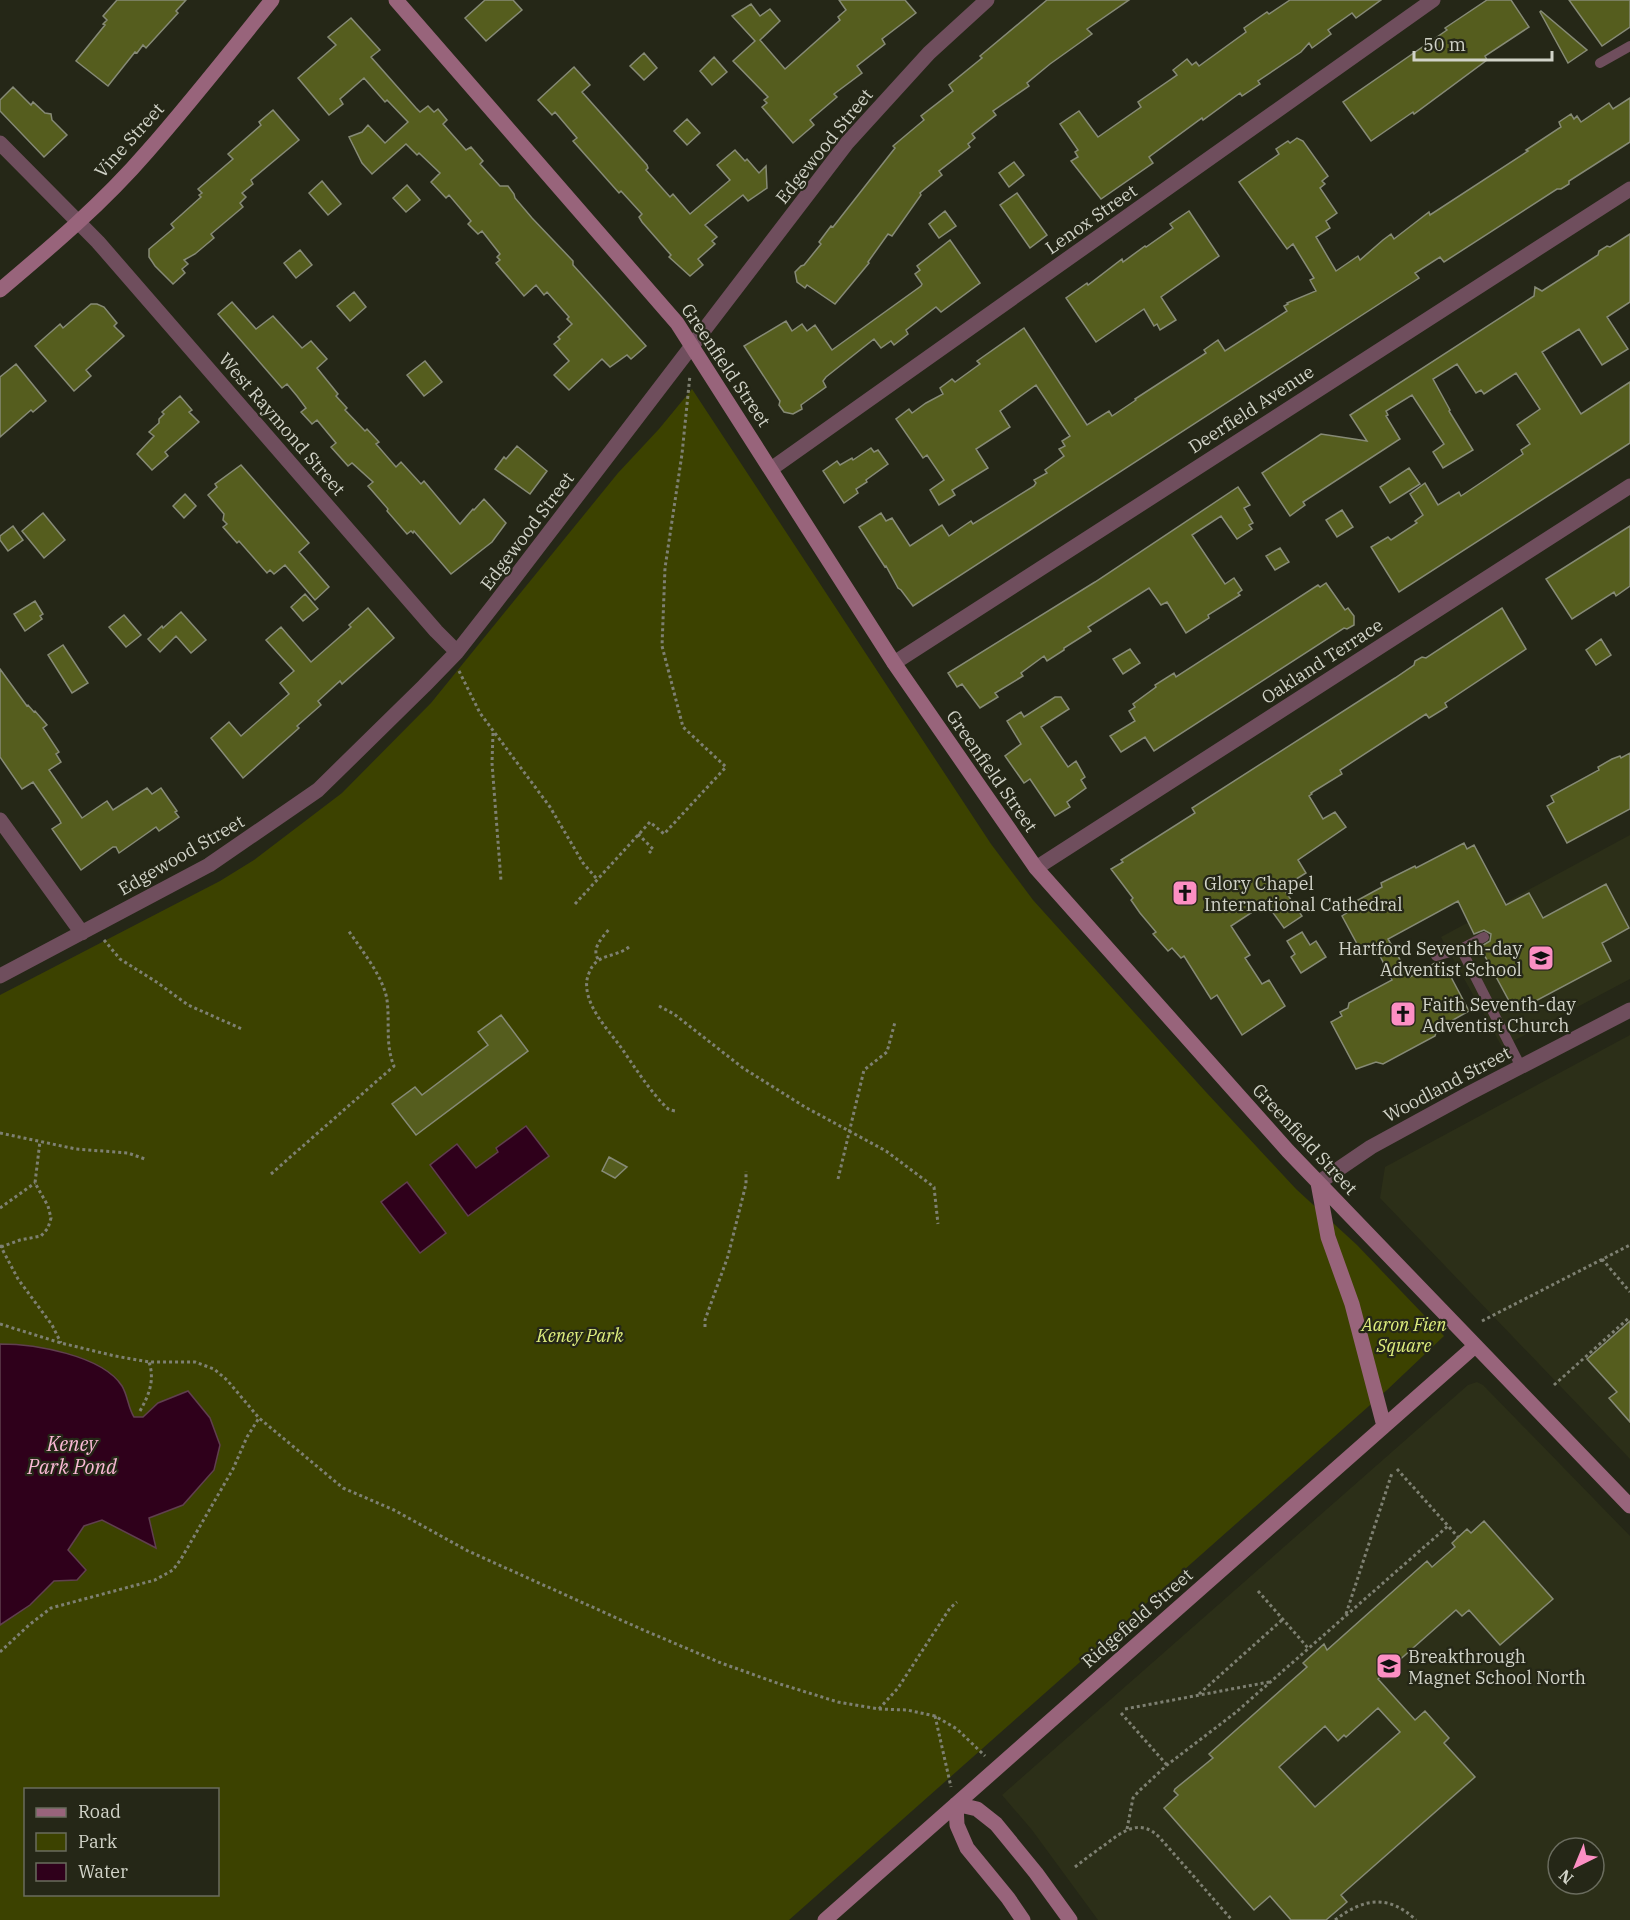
<svg xmlns="http://www.w3.org/2000/svg" width="1630" height="1920" font-family="'IBM Plex Serif',serif">
	<rect width="100%" height="100%" fill="#252717"/>
	<path fill="#2c2f18" fill-rule="evenodd" d="M1630,835v144l-128,68 -61,-110z
		M1630,1035v424l-250,-261 5,-31z
		M1477,1382l6,3 147,151v384h-532l-66,-90 -30,-35 466,-410zM1558,1848h36v36h-36z"/>
	<path fill="#3c4200" fill-rule="evenodd" d="M692,389l299,455 42,56 172,191 91,98 61,56 87,91 -57,54 -598,530h-789v-925l220,-114 34,-21 88,-67 89,-90 187,-230 41,-44zM26,1790h192v104h-192z"/>
	<path fill="#2f001b" stroke="#603f4f" stroke-width="1.5" d="M526,1126l23,30 -81,60 -38,-51 27,-21 19,24 22,-16 -2,-4z
		M407,1182l39,51 -26,20 -39,-51z
		M0,1344c34,0 102,11 122,42 6,10 6,22 12,31h9l15,-14 30,-12 22,27 10,27 -6,25 -31,35 -34,13 7,30 -54,-28 -18,6 -16,24 18,20 -9,10 -23,1 -24,24 -30,20z"/>
	<path fill="#555d1e" stroke="#868a76" stroke-width="1.5" fill-rule="evenodd" d="M117,0h69l-10,11 2,2 -32,35 -3,-3 -6,8 -2,-1 -27,34 -32,-25 29,-36 -2,-1 4,-4 -4,-4z
		M485,0h28l9,10 -36,31 -21,-23z
		M839,0h66l11,13 -34,26 3,5 -28,22 5,7 -28,21 3,3 -27,23 4,5 -21,18 -31,-36 5,-4 -3,-3 4,-3 -35,-36 22,-20 -23,-25 19,-12 9,12 10,-7 10,12 -20,19 25,29 55,-49 -2,-3 8,-7z
		M1047,0h82l-42,29 5,5 -42,30 -23,19 2,3 -36,25 3,4 -24,19 3,4 -7,6 2,3 -31,24 3,4 -22,18 1,2 -29,41 -4,-2 -20,28 1,1 -34,41 -28,-19 -2,3 -8,-6 -2,-10 6,-6 3,-1 17,-21 -2,-2 12,-16 2,1 62,-79 -2,-2 31,-26 -3,-4 32,-25 -4,-6 33,-27 -2,-2z
		M1290,0h91l-25,18 -4,-5 -24,17 3,4 -19,14 -3,-5 -8,9 -43,29 2,3 -18,12 -2,-3 -37,27 -1,-2 -53,39 4,6 -52,36 -30,-38 7,-4 -3,-5 3,-2 -18,-26 19,-13 19,26 43,-30 -3,-5 39,-27 -4,-5 14,-11 5,6 4,-3 3,4 47,-34 -2,-4 23,-16 2,2z
		M1487,0h24l18,27 -44,29 2,4 -73,54 -1,-2 -42,29 -28,-39 104,-72 -2,-2z
		M1569,0h61v27l-28,19z
		M1541,11l46,39 -19,13 -28,-51z
		M351,18l29,32 -9,7 45,51 4,4 8,-6 6,6 4,-3 9,11 -4,4 23,26 5,-3 12,14 -3,3 20,22h8l6,8 1,4 17,20 41,43v4l73,81 -15,13 -4,-4 -17,12 -8,-8 -33,31 -15,-15 15,-14 -15,-17 6,-5 -2,-2 14,-13 -5,-5 2,-2 -22,-25 -3,3 -8,-10 -12,11 -28,-33 4,-3 -3,-3 3,-3 -18,-23 -4,3 -10,-10 3,-3 -22,-26 -3,3 -15,-16 9,-9 -21,-20 -2,2 -11,-11 -34,30 -10,-11 -13,-26 13,-5 6,-7 17,18 23,-21 -21,-22 -2,2 -21,-24 -24,21 3,5 -14,11 -31,-37 38,-33 -8,-8z
		M644,53l13,15 -13,12 -14,-14z
		M714,57l13,15 -15,13 -12,-14z
		M574,67l16,18 -8,7 65,73 1,3 -2,2 24,27 3,-3 17,20 40,-34 -13,-15 18,-15 10,11 2,-2 12,14 7,-7 1,22 -19,13 -5,-6 -38,30 12,12 -5,4 3,3 -17,15 5,6 -13,11 -21,-19 2,-2 -29,-33 -3,-5 3,-3 -21,-23 -2,2 -46,-52 4,-3 -22,-26 -3,3 -14,-15z
		M13,87l18,18 2,-3 12,11 6,1 1,6 15,15 -23,22 -44,-46v-11z
		M1630,98v44l-61,39v3l-8,5h-4l-113,73 -4,-5 -25,16 4,5 -9,6 -497,322 -12,-16 -3,-2 -12,-22 -1,1 -26,-40 22,-14 5,8 6,-3 18,28 32,-21 7,11 22,-15 2,3 61,-38 2,-3 -2,-3 13,-7 -2,-3 19,-14 -5,-7 6,-3 -3,-5 8,-5 -34,-51 -36,26 10,16 -34,22 12,19 -36,22 3,5 -16,10 -9,-15 14,-10 -17,-25 -4,3 -27,-39 13,-10 3,4 14,-10 17,-9 -3,-6 12,-9 3,3 25,-18 -3,-3 47,-33 63,97 22,-14 3,5 24,-16 -1,-1 71,-46 -2,-3 14,-10 7,11 62,-40 -3,-5 4,-2 -1,-1 29,-12 -6,-11 4,-2 -21,-34 -6,5 -48,-67 40,-28 -3,-5 12,-8 2,2 7,-5 6,3 25,35 -6,5 3,3 -5,4 17,25 -11,8 4,7 -14,9 20,34 22,-15 2,4 23,-20 8,-6 3,5 35,-27 1,3 98,-64 -2,-1 35,-23 -2,-5 12,-8 3,5 3,-3 4,6 28,-19 4,6z
		M273,110l26,30 -48,40 2,4 -11,9 4,4 -6,6 3,4 -32,27 3,4 -19,16 -11,6 4,4 -6,5 3,4 -12,11 -18,-18 -6,-9v-8l25,-21 -3,-4 30,-27 -2,-2 3,-2 -4,-4 35,-30 -5,-5 33,-29 -2,-3z
		M687,119l13,14 -13,12 -13,-14z
		M1014,162l10,13 -15,12 -10,-14z
		M322,181l19,23 -13,11 -19,-22z
		M407,185l13,15 -14,12 -13,-14z
		M1017,193l30,42 -17,13 -30,-43z
		M945,211l11,15 -17,12 -10,-14z
		M1189,211l30,45 -58,41 15,23 -16,10 -3,-6 -3,2 -10,-17 -48,33 -30,-44 21,-15 1,2 34,-26 1,3 22,-16 1,1 27,-19 -3,-4z
		M1630,234v68l-23,15 21,32 -26,16 -23,-36 -37,23 39,62 49,-32v61l-231,149 -28,-45 17,-10 3,3 26,-17 -2,-2 8,-6 -13,-21 15,-11 13,22 21,-13 2,4 27,-18 35,-24 -2,-4 9,-6 -13,-19 23,-16 -24,-36 -32,21 -3,-4 -5,3 -19,-29 -24,15 17,31 -1,1 24,39 -30,18 -10,-16 11,-8 -32,-49 -26,16 2,4 -2,1 14,23 -97,63 2,3 -15,11 -28,-43 59,-39 46,7 -17,-26 184,-119 1,-9 7,4 56,-36 1,-4 8,-5 3,1z
		M950,240l30,43 -39,29 -5,-5 -30,23 2,4 -14,11 -3,-4 -10,7 -7,-9 -48,38 -3,4 3,6 -25,18 1,4 -9,5 -9,-2 -5,-7 1,-4 -36,-55 42,-25 6,10 10,-7 5,7 8,-6 17,25 89,-64 1,-2 -7,-10 5,-4 -3,-4z
		M300,250l12,15 -16,13 -12,-15z
		M354,292l12,15 -16,14 -13,-15z
		M232,302l24,27 17,-13 29,32 9,-7 16,18 -10,9 21,26 -2,2 11,12 -2,2 20,21 2,-2 12,13 -3,2 20,23 5,-5 20,22 3,-3 36,43 13,-15 1,1 10,-11 22,24 -14,19 -41,32 -37,-43 -1,2 -2,-2 -4,3 -20,-23 1,-2 -20,-23 5,-4 -21,-19 -4,3 -17,-19 5,-4 -19,-23 -5,4 -11,-12 5,-4 -9,-12 -10,-12 -5,4 -64,-74z
		M91,304h6l7,3 13,16 -3,3 10,10 -38,34 5,6 -17,15 -39,-45 25,-22 3,4z
		M425,361l17,21 -18,14 -17,-21z
		M16,364l30,37 -13,11 -2,-2 -31,27v-60z
		M180,396l12,14 -3,2 10,10 -34,30 3,4 -16,14 -15,-16 17,-18 -5,-4 10,-9v-4l5,-5 -2,-2z
		M517,446l30,25 -17,23 -35,-25 9,-12 2,2z
		M871,448l3,4 4,-2 10,14 -22,16 1,2 -11,7 2,4 -14,10 -21,-32 14,-10 3,4 12,-7 1,2z
		M241,465l68,78 -10,9 30,35 -14,13 -30,-35 -11,9 -4,-4 -3,3 -28,-32 -2,2 -14,-16 4,-3 -4,-4 1,-6 -16,-19 9,-8 -2,-3z
		M1409,468l11,16 -30,19 -10,-16z
		M1238,487l12,18 -6,3 9,15 -4,2 3,4 -15,10 -16,-23 -29,19 33,49 9,-6 8,12 -4,3 2,2 -32,20 1,3 -23,15 -19,-31 -6,3 -12,-17 -61,39 3,4 -27,17v2l-17,11 -3,-5 -23,17 2,3 -28,17 3,4 -18,11 -18,-24 -5,3 -9,-14 147,-91z
		M185,494l11,12 -12,12 -11,-12z
		M1342,510l11,17 -16,10 -11,-17z
		M43,513l22,27 -21,18 -22,-27z
		M13,526l10,14 -15,11 -8,-11v-4z
		M1630,526v60l-14,10 -2,-4 -42,27 -26,-40z
		M1280,548l9,14 -14,8 -9,-14z
		M1326,583l19,27 3,-2 6,8v9l-7,4 -3,-1 -190,123 -9,-14 -24,15 -11,-16 25,-15 -6,-10 6,-4 -2,-3 23,-17 -1,-2 19,-12 2,4 142,-92 2,2z
		M305,594l13,15 -15,12 -12,-14z
		M35,601l8,13 -3,2 2,3 -17,12 -11,-17z
		M368,608l26,30 -52,46 -2,-3 -22,20 3,4 -24,21 2,2 -56,50 -32,-40 18,-16 12,14 48,-42 -9,-11 14,-12 -28,-31 15,-13 30,35 40,-35 -2,-2z
		M1502,608l24,41 -81,54 2,4 -18,11 -3,-4 -86,56 2,4 -31,19 1,1 -3,2 14,23 12,-7 11,15 -48,33 8,13 -21,13 3,3 -3,2 17,25 -18,12 -18,-25 -35,23 19,29 -5,3 17,26 7,-4 16,26 -43,29 -25,-40 -6,4 -27,-43 -3,2 -9,-10 -4,3 -15,-17 3,-2 -16,-19 -9,-13 2,-2 -22,-29 12,-7 -2,-2 74,-47 -3,-5 203,-130 19,-13 1,-4 7,-4 4,1z
		M181,612l25,28 -15,13 -15,-17 -16,16 -12,-13 14,-13 1,2z
		M124,615l17,20 -15,12 -17,-20z
		M1601,639l10,16 -15,10 -10,-15z
		M63,645l25,38 -16,10 -24,-38z
		M1130,649l10,14 -17,11 -10,-15z
		M0,669l27,37 1,-1 6,7 1,-1 12,14 -4,3 16,24 -3,2 5,8 -12,8 33,48 25,-17 6,9 34,-22 5,6 9,-6 16,23 -2,1 4,5 -20,14 -3,-4 -37,26 -3,-6h-3l-32,23 -29,-41 9,-6 -2,-4 -26,-37 -11,7 -22,-32z
		M1055,697h6l8,12 -28,18 27,40 8,-6 9,16 -4,3 5,8 -19,14 3,5 -15,9 -25,-37 -6,4 -19,-27 16,-12 -14,-23 14,-9 3,5z
		M1630,753v56l-63,34 -20,-37 7,-4 -3,-6 48,-26 -1,-3 14,-8 8,-3 1,2z
		M1464,843l3,6 7,-4 32,60 23,-12 14,25 63,-34 23,44 -27,15 9,18 -96,51 -35,-65 10,-6 1,-7 -7,-4 -10,4 -16,-33 -70,38 22,38 25,-14 8,-1 26,49 -32,18 -2,7 -52,28 -7,-2 -20,7 -25,-47 11,-6 -2,-4 8,-4 1,-5 43,-23 -17,-34 -13,7 -20,-37 6,-4 -3,-5 37,-20 -1,-4 34,-17 1,2z
		M1302,932l8,13 6,-4 10,16 -25,16 -10,-16 4,-3 -8,-13z
		M501,1015l27,36 -112,84 -24,-31 23,-17 7,8 66,-50 -10,-13z
		M609,1157l18,10 -12,11 -13,-7z
		M1630,1321v101l-21,-24 8,-6 -30,-33z
		M1484,1521l69,78 -53,46 -31,-35 -7,6 -6,-6 -78,69 37,41 10,-9 24,27 -5,5 31,34 -134,118 6,7 -21,18h-35l-21,-24 -16,14 -90,-102 14,-13 -4,-4 1,-2 38,-31 -4,-4 98,-87 -4,-4 21,-19 3,6 100,-89 5,6 23,-20 -3,-4 15,-14 4,4zM1378,1708l22,24 -85,75 -36,-40 46,-41 13,15 6,-6 2,2z"/>
	<g fill="none" stroke-linecap="round" stroke-linejoin="round">
		<path stroke="#7e8072" stroke-width="3" stroke-dasharray="3 3" stroke-linecap="butt" d="M459,671l21,42 70,94 33,56 14,16
			M493,733l-1,30 9,118
			M638,834l15,15 -4,4
			M575,904l75,-82 14,12 62,-67 -43,-40 -21,-81 3,-78 17,-114 8,-79
			M104,940l16,19 38,24 30,22 54,24
			M629,947c-14,11 -33,6 -40,26 -3,7 -3,14 -1,22 5,19 20,35 32,51 14,20 27,41 44,59 3,4 6,5 11,6
			M598,959c-7,-11 5,-22 12,-31
			M659,1006l15,8 69,54 62,39 81,44 48,36 4,37
			M0,1133l76,16 52,4 17,6
			M271,1174l123,-108c-9,-21 -4,-44 -7,-66 -3,-22 -26,-51 -39,-70
			M838,1179l26,-109 23,-18 8,-30
			M0,1208l35,-25
			M0,1245l18,34 34,46 9,18
			M1,1247l19,-7 21,-4 7,-8 3,-10 -3,-12 -13,-23 5,-42
			M1602,1259l28,33
			M1482,1321l148,-76
			M0,1324l61,19 54,13 34,6h46l19,7 13,11 32,38 84,70 51,22 74,41 173,78 80,34 59,21 58,18 41,7 28,1 28,6 22,13 28,27
			M705,1327v-7l23,-64 18,-72v-13
			M1554,1385l76,-68
			M140,1411c9,-16 15,-31 9,-49
			M1397,1469l61,68
			M1258,1591l50,57
			M1346,1614l46,-141
			M0,1652l29,-27 22,-17 104,-28 18,-10 8,-11 52,-90 14,-32 12,-19
			M1199,1694l84,-75
			M879,1709l19,-21 52,-80 7,-6
			M1125,1709l144,-27
			M1121,1713l46,52
			M935,1716l16,71
			M1127,1829l6,-31 5,-6 29,-27 68,-52 213,-187
			M1075,1867c10,-8 21,-16 31,-23 18,-14 35,-26 54,-6l72,82
			M1335,1920c29,-22 53,-26 81,0"/>
		<path stroke="#6f4e5d" stroke-width="10" d="M1600,63l30,-17
			M1484,937l-23,12 60,118
			M1436,956l25,-7"/>
		<path stroke="#6f4e5d" stroke-width="15" d="M0,143l98,99 338,389 21,21
			M771,469l662,-469
			M894,663l736,-474
			M0,820l82,113
			M1036,868l594,-382
			M0,976l209,-111 109,-75 106,-104 33,-34 36,-46 354,-463 82,-90 58,-53
			M1318,1183l53,-36 97,-53 162,-84"/>
		<path stroke="#98647b" stroke-width="15" d="M396,0l281,323 217,340 142,205 252,283 342,355
			M0,290c51,-43 103,-87 147,-138 43,-49 84,-101 125,-152
			M1318,1183l10,54 24,67 32,122
			M825,1920l650,-574
			M1023,1920l-15,-22 -41,-50 -10,-23 -1,-21 21,5 19,15 40,49 34,47"/>
	</g>
	<defs>
		<g id="church-square" transform="scale(1.35)"><rect x="-9" y="-9" width="18" height="18" rx="4" fill="#fc8fc3" stroke="#252717"/><path d="M-1.2-6h2.4v3.5h3.3v2.4h-3.3V6h-2.4V-.1h-3.3v-2.4h3.3Z" fill="#111"/></g>
		<g id="school-square" transform="scale(1.35)"><rect x="-9" y="-9" width="18" height="18" rx="4" fill="#fc8fc3" stroke="#252717"/><path d="M0-5L7-2L0 1L-7-2ZM-4 1L0 2.5L4 1V4Q0 6-4 4Z" fill="#111"/></g>
	</defs>
	<g fill-rule="evenodd">
		<use href="#church-square" x="1185" y="893"/>
		<use href="#school-square" x="1541" y="958"/>
		<use href="#church-square" x="1403" y="1014"/>
		<use href="#school-square" x="1389" y="1666"/>
	</g>
	<g text-anchor="middle" dominant-baseline="central" stroke-width="4.5" stroke-linejoin="round" paint-order="stroke">
		<g font-size="18" fill="#d1d3c8" stroke="#252717">
			<text transform="translate(129 140) rotate(-48)">Vine Street</text>
			<text transform="translate(824 146) rotate(-51)">Edgewood Street</text>
			<text transform="translate(1091 219) rotate(-35)">Lenox Street</text>
			<text transform="translate(726 365) rotate(56)">Greenfield Street</text>
			<text transform="translate(1251 409) rotate(-33)">Deerfield Avenue</text>
			<text transform="translate(282 424) rotate(49)">West Raymond Street</text>
			<text transform="translate(527 531) rotate(-53)">Edgewood Street</text>
			<text transform="translate(1322 661) rotate(-33)">Oakland Terrace</text>
			<text transform="translate(992 771) rotate(55)">Greenfield Street</text>
			<text transform="translate(181 855) rotate(-30)">Edgewood Street</text>
			<text transform="translate(1447 1084) rotate(-28)">Woodland Street</text>
			<text transform="translate(1305 1139) rotate(47)">Greenfield Street</text>
			<text transform="translate(1137 1618) rotate(-41)">Ridgefield Street</text>
		</g>
		<g font-size="18" fill="#d1d3c8" stroke="#252717" text-anchor="start">
			<text x="1204" y="883">Glory Chapel<tspan x="1204" dy="21">International Cathedral</tspan></text>
			<text x="1522" y="948" text-anchor="end">Hartford Seventh-day<tspan x="1522" dy="21">Adventist School</tspan></text>
			<text x="1422" y="1004">Faith Seventh-day<tspan x="1422" dy="21">Adventist Church</tspan></text>
			<text x="1408" y="1656">Breakthrough<tspan x="1408" dy="21">Magnet School North</tspan></text>
		</g>
		<g font-size="18" font-style="italic" fill="#deee7e" stroke="#252717">
			<text x="1404" y="1324">Aaron Fien<tspan x="1404" dy="21">Square</tspan></text>
			<text x="580" y="1335">Keney Park</text>
		</g>
		<g font-size="20" font-style="italic" fill="#fab9d5" stroke="#252717">
			<text x="72" y="1443">Keney<tspan x="72" dy="23">Park Pond</tspan></text>
		</g>
	</g>
	<rect x="24" y="1788" width="195" height="108" fill="#252717" stroke="#6a6c5e" stroke-width="1.5"/>
	<rect x="36" y="1808" width="30" height="9" fill="#98647b" stroke="#6a6c5e" stroke-width="1.5"/>
	<text x="78" y="1818" font-size="18" fill="#d1d3c8">Road</text>
	<rect x="36" y="1833" width="30" height="18" fill="#3c4200" stroke="#6a6c5e" stroke-width="1.5"/>
	<text x="78" y="1848" font-size="18" fill="#d1d3c8">Park</text>
	<rect x="36" y="1863" width="30" height="18" fill="#2f001b" stroke="#6a6c5e" stroke-width="1.5"/>
	<text x="78" y="1878" font-size="18" fill="#d1d3c8">Water</text>
	<g transform="translate(1576 1866) rotate(223)"><circle r="28" fill="#252717" stroke="#6a6c5e" stroke-width="1.5"/>
	<path d="M0-4.5L10 22L0 15L-10 22Z" fill="#fc8fc3"/>
	<text y="-9" font-size="16" font-weight="bold" text-anchor="middle" fill="#d1d3c8">N</text>
	</g>
	<path d="M1414 51v9h138v-9" fill="none" stroke="#d1d3c8" stroke-width="3"/>
	<text x="1423" y="51" font-size="18" fill="#d1d3c8" stroke="#252717" stroke-width="4.5" paint-order="stroke">50 m</text>
</svg>
